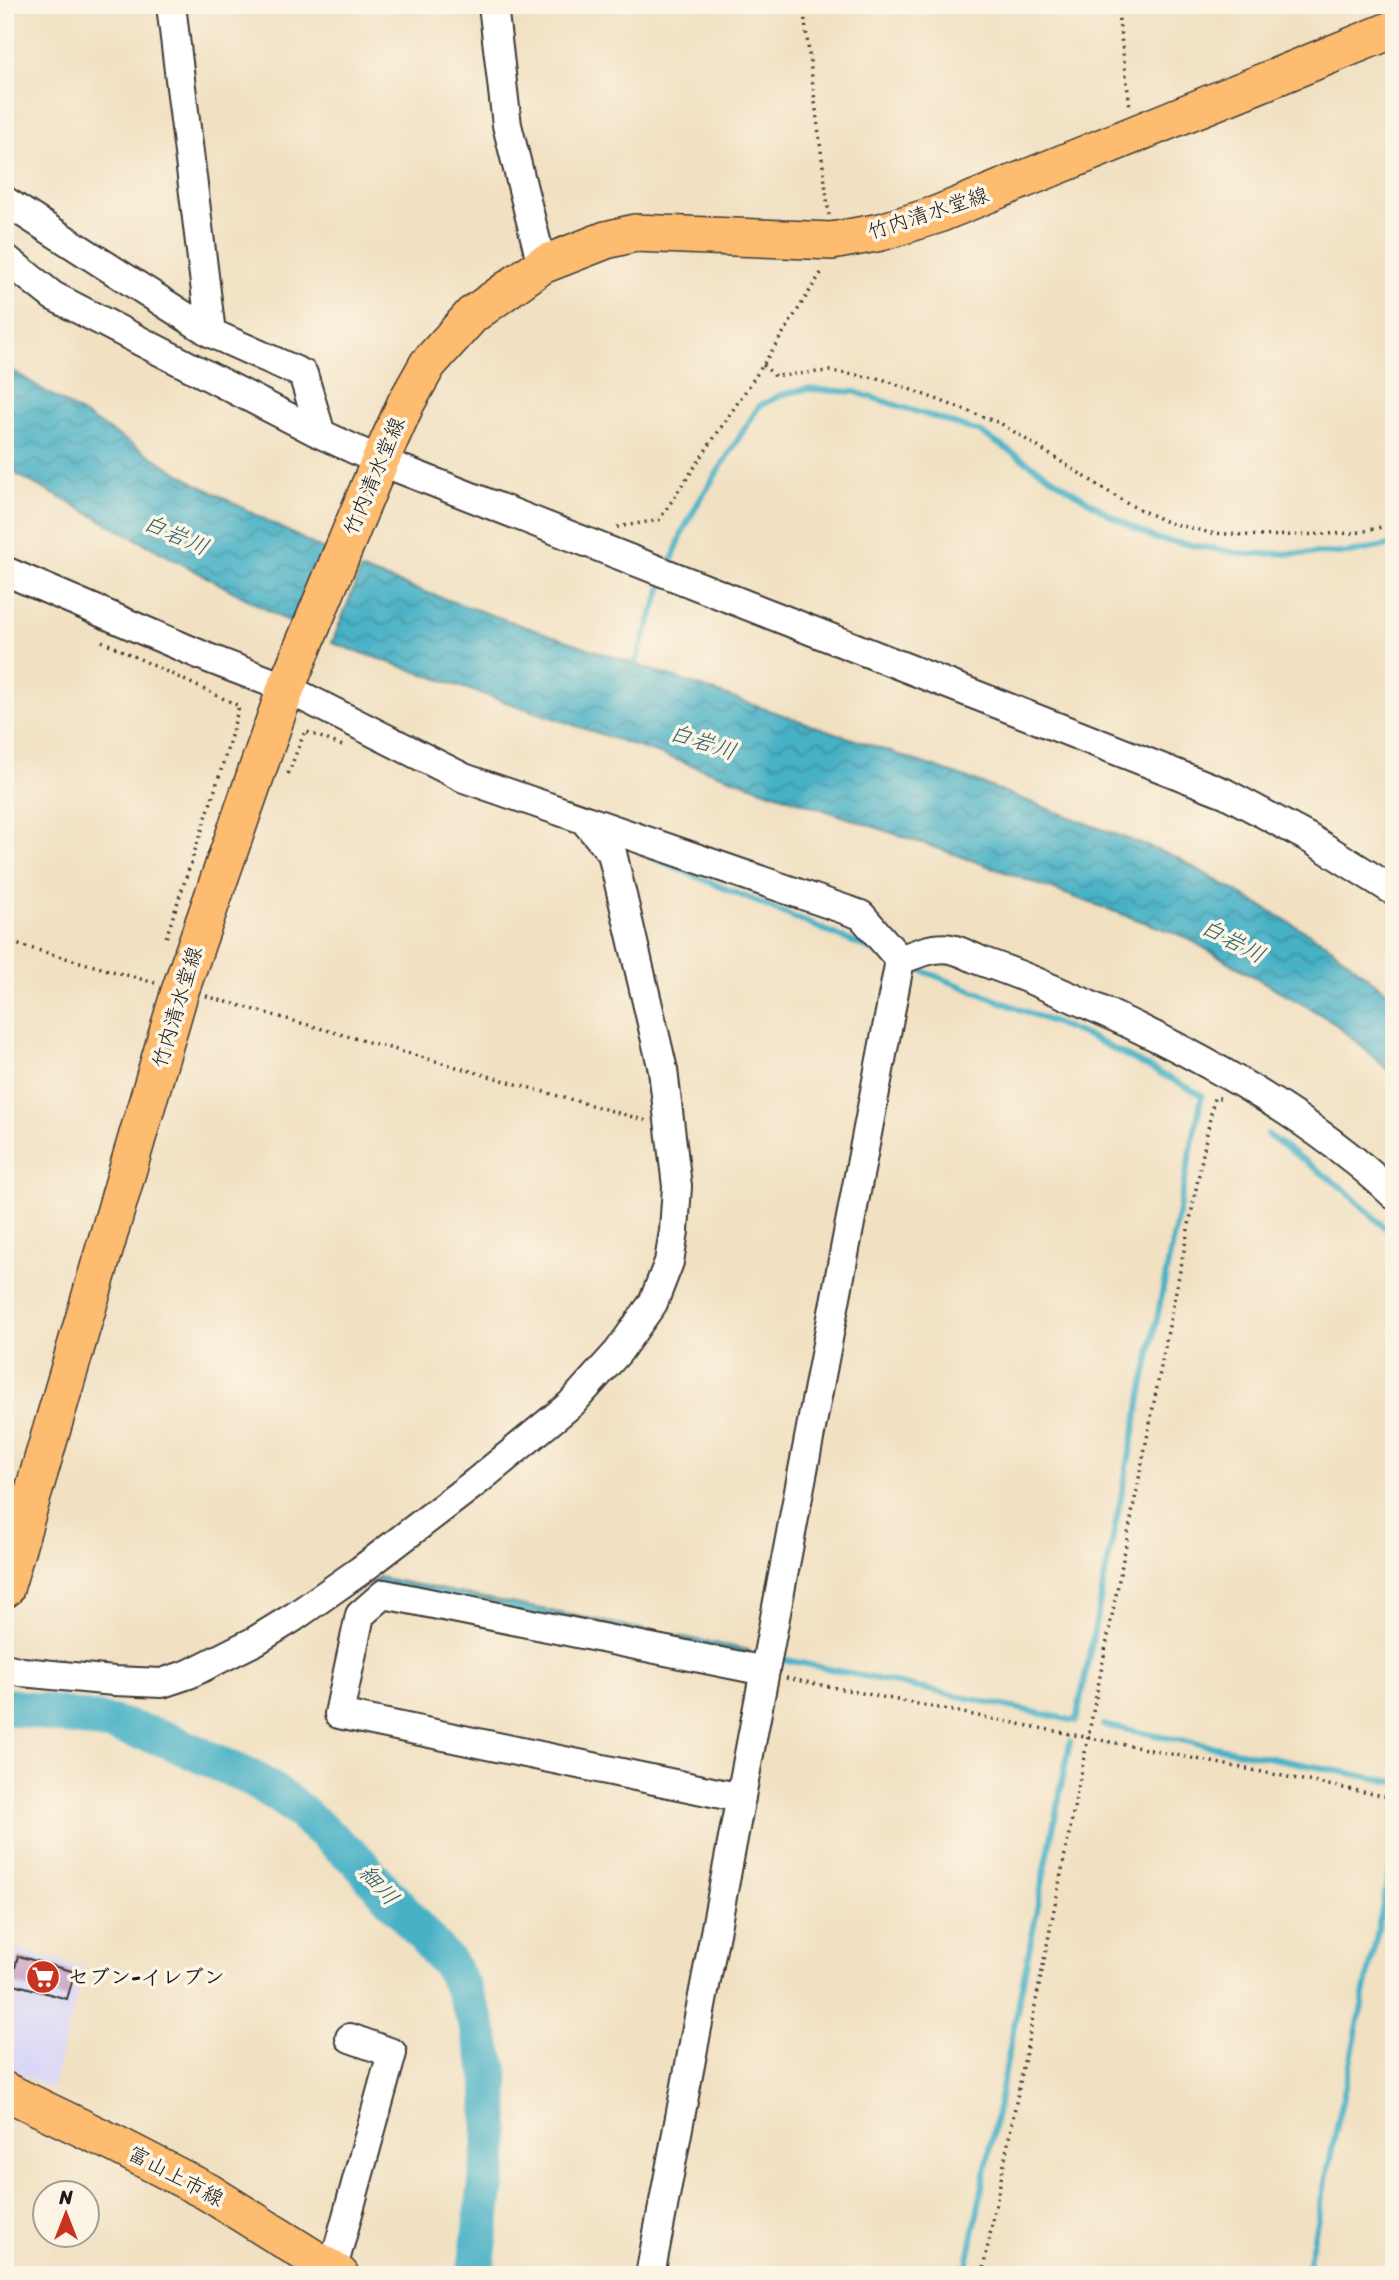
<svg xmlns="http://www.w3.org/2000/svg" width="1399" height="2280" font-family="Sriracha,'Klee One',sans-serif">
	<defs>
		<pattern id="water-waves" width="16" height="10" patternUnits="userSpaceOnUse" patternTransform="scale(1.75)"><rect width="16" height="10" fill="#47b1c6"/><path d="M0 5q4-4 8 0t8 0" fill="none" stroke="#3a8fa0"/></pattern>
	</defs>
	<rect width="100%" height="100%" fill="#fcf5e5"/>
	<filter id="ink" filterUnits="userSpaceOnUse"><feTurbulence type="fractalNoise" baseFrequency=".0143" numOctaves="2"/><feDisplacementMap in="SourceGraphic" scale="14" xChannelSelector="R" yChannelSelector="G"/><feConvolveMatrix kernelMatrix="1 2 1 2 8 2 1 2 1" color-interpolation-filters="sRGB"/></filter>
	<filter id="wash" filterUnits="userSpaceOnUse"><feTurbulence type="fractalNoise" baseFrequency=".00686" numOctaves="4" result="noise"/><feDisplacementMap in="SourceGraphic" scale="28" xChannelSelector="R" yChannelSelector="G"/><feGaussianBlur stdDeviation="1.57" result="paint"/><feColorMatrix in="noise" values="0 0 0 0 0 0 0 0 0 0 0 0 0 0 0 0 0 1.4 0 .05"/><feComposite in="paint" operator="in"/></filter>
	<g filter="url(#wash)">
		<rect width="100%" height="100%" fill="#f1e0c1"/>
		<path fill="#d8d7f8" d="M5,1945l79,23 -32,121 -47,-23z"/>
		<path fill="url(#water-waves)" stroke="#326671" stroke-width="2" d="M5,366l190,117 129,67 -29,75 -290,-157z
			M361,570l614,211 203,77 149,86 67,54v77l-62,-54 -149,-85 -226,-81 -625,-212z
			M378,1577l371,73 -1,9 -377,-76z"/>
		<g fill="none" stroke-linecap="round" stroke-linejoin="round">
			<path stroke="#47b1c6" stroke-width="6" d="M669,568l14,-37 15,-28 61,-97 22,-11 25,-6 49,3 125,40 130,83 46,24 89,15 104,-1 45,-9
				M633,670l31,-89
				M640,853l239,100
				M1267,1134l77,55 50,47
				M782,1659l294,62 126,-626 -112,-58 -172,-68
				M1103,1725l291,57
				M965,2275l105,-533
				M1306,2275l88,-424"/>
			<path stroke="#47b1c6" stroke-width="37" d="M5,1706l104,17 54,15 90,41 32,20 73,62 91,103 13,23 15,37 14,52v71l-16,128"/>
		</g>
		<g id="blocks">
			<path fill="#c295c5" d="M18,1956l57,16 -8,27 -56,-16z"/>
		</g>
	</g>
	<g filter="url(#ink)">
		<use href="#blocks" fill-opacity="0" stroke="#3c3935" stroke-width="2"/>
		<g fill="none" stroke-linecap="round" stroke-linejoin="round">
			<g stroke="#3c3935" stroke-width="32">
				<path id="minor" d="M171,5l40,328
					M493,5l14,120 35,140
					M5,201l206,132 92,41 18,60 59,27 845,332 84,45 85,53
					M5,258l48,38 268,138
					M5,571l203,87 78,30 178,90 397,137 39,45
					M900,960c15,-6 35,-14 51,-11 10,2 21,8 30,12 23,8 47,17 69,27 118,50 250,118 344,207
					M5,1668l17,4 92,9 48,2 27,-9 66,-33 39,-24 67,-47 115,-88 95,-78 47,-52 35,-49 16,-41 5,-31 3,-45 -14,-116 -51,-217 -28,-33
					M741,1798l-402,-84 21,-99 24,-21 381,77
					M331,2275l61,-222 -42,-15
					M650,2275l250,-1315"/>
			</g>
			<g stroke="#3c3935" stroke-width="40">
				<path id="major" d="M5,1589l175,-598 106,-303 94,-227 26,-58 22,-39 44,-49 70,-50 64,-25 29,-7 197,8 49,-9 55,-17 458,-186
					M5,2091l112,54 91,47 132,83"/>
			</g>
			<path stroke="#3c3935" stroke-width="3.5" stroke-dasharray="2 5" stroke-linecap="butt" d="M803,5l26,210
				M1117,5l13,102
				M763,365l12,11 54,-5 53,8 118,44 128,81 39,18 44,11 52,3 93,-3 38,-9
				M617,527l42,-7 104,-155 60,-95
				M102,641l137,65c-20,79 -49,157 -74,235
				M288,774l17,-43 38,15
				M5,941l150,42
				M206,996l441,125
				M786,1678l608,120
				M982,2275l232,-1177h6"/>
			<use href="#minor" stroke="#fff" stroke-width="28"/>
			<use href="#major" stroke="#fdbc70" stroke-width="37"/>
		</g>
	</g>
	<defs>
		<g id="supermarket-disc" transform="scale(1.75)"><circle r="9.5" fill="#c8321e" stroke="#fcf5e5"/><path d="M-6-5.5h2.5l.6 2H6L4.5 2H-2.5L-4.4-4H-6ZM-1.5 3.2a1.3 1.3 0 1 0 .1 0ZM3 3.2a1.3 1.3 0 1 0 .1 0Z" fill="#fff"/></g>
	</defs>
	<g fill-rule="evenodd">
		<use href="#supermarket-disc" x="43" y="1977"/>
	</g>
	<g text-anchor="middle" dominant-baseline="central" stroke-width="7" stroke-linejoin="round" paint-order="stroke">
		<g font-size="21" fill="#1c1c1c" stroke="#fcf5e5">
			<text transform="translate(928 213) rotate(-18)">竹内清水堂線</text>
			<text transform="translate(374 476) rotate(-67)">竹内清水堂線</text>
			<text transform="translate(177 1007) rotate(-73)">竹内清水堂線</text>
			<text transform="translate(176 2176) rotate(28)">富山上市線</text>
		</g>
		<g font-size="21" font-weight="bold" fill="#1c1c1c" stroke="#fcf5e5" text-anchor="start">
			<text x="68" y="1977">セブン-イレブン</text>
		</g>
		<g font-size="23" font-style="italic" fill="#2f5f68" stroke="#fcf5e5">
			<text transform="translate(176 535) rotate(24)">白岩川</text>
			<text transform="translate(703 742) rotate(18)">白岩川</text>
			<text transform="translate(1233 941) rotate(28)">白岩川</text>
			<text transform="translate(379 1885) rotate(48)">細川</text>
		</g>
	</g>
	<rect width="1399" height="2280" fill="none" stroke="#fcf5e5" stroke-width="28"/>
	<g transform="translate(66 2214)"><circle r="33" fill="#fcf5e5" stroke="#a29e95" stroke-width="2"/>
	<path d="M0-5L12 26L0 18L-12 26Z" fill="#c8321e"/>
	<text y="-10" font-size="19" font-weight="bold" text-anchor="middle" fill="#1c1c1c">N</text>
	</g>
</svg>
